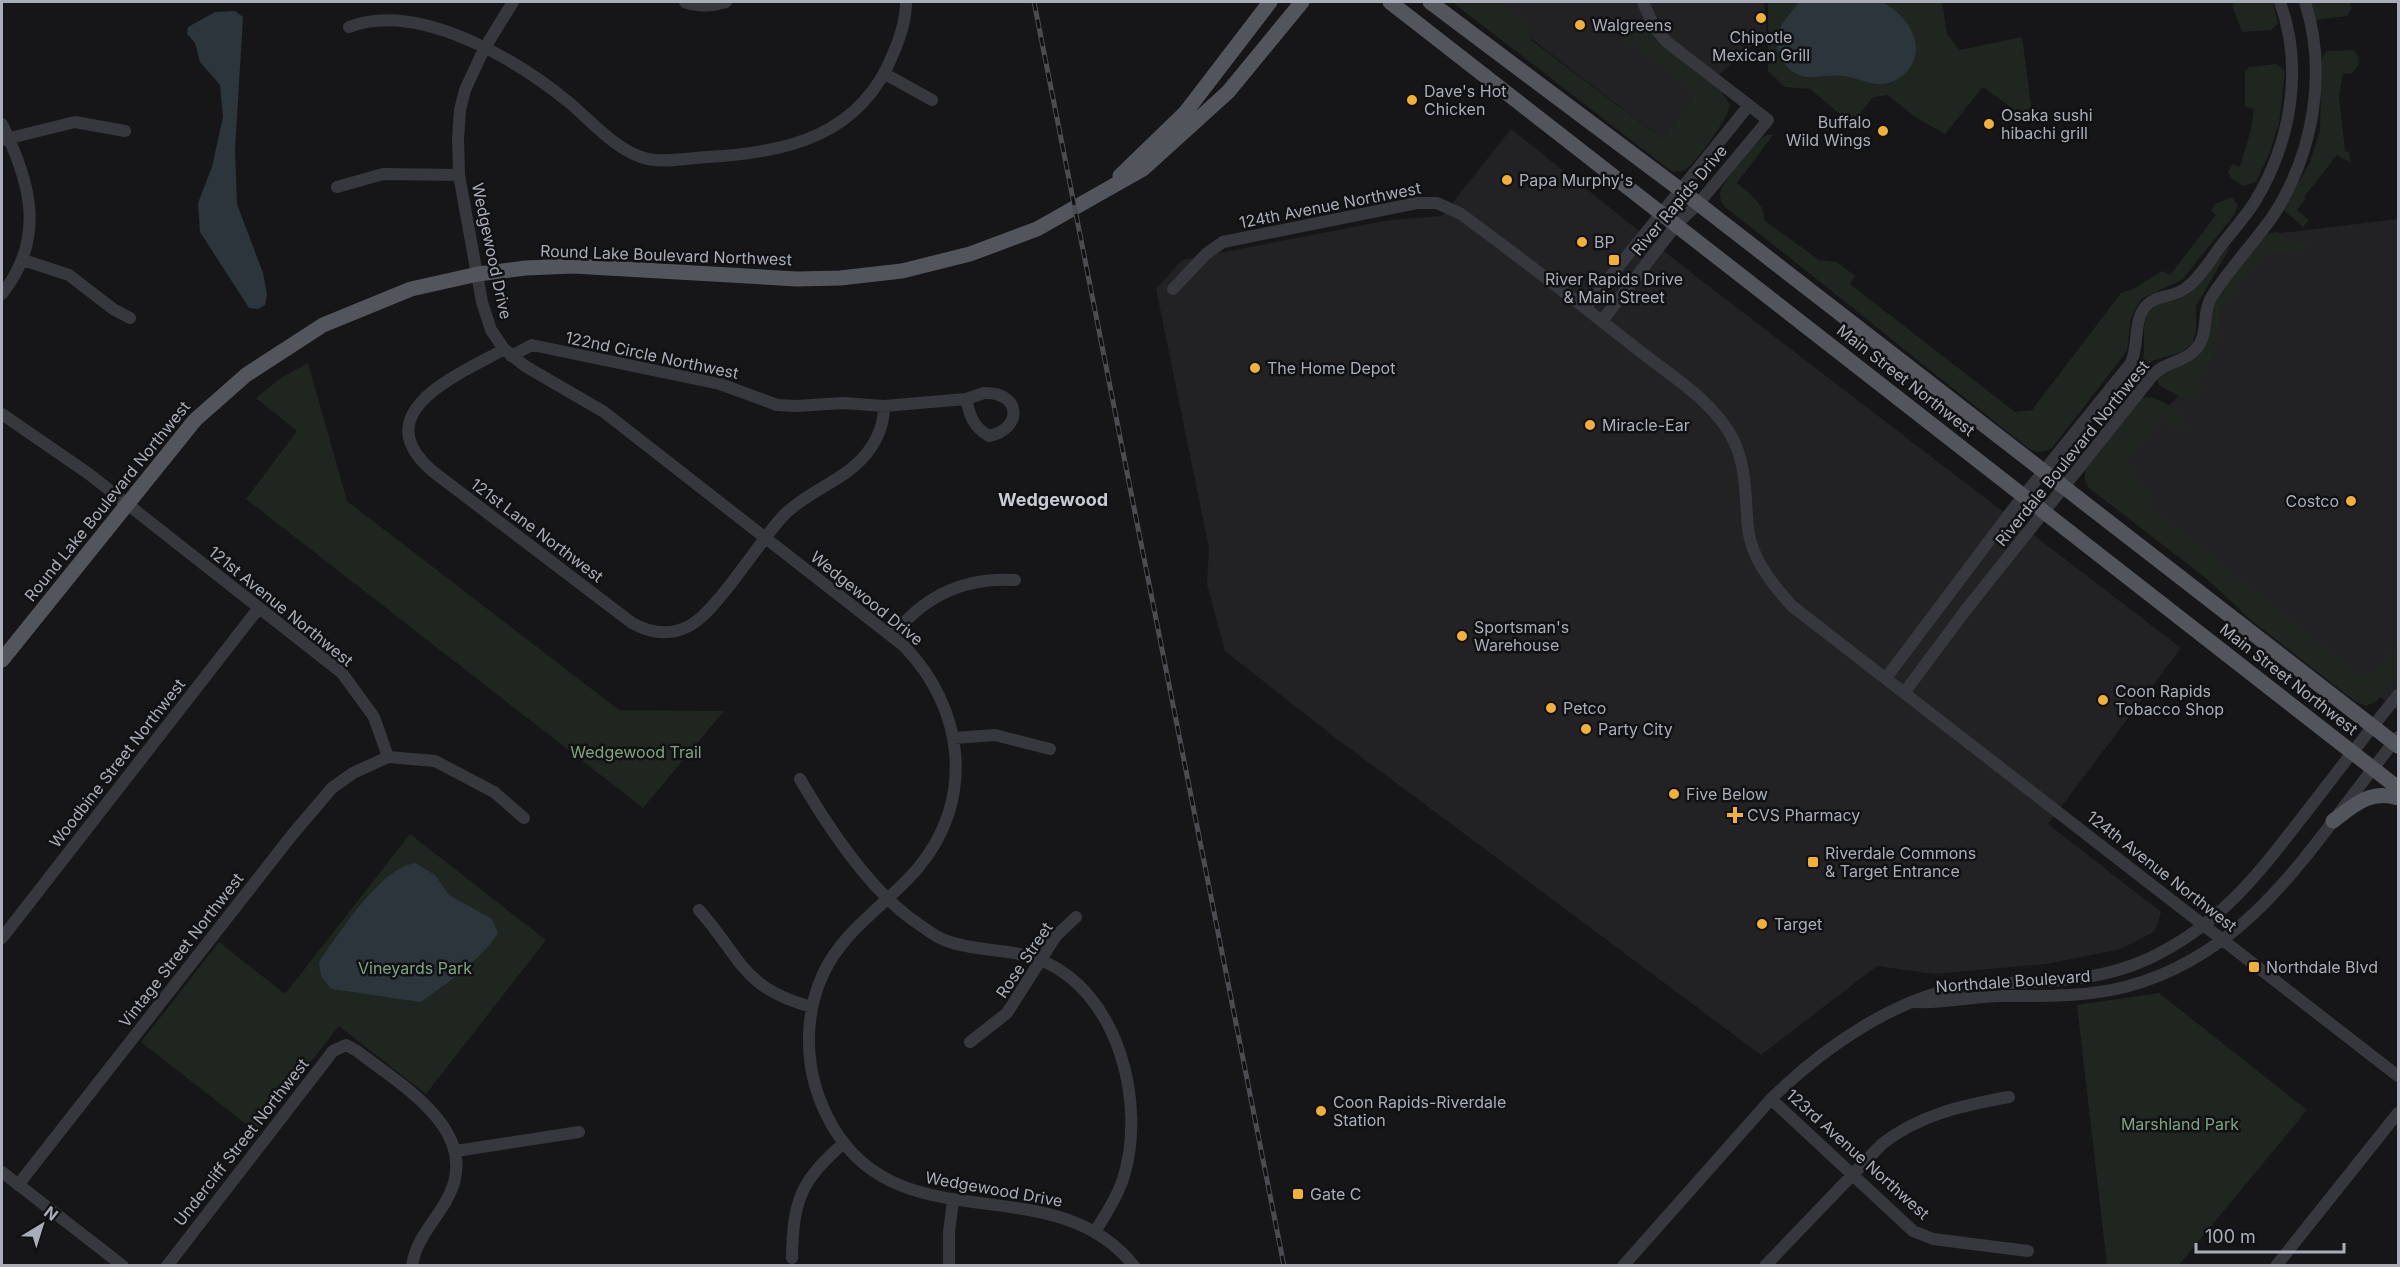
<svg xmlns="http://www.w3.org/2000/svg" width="2400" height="1267" font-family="Inter,sans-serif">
	<rect width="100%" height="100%" fill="#161618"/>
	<path fill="#222225" d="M1483,2h281l3,30 -71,63 -35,43z
		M1511,129l182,145 488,374 -133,176 113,88 -6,19 -34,18 -75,15 -112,10 -57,-8 -116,89 -428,-319 -108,-85 -18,-67 2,-36 -53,-259 26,-29 208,-40 52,-4z
		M2398,219v492l-289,-233 54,-68 26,-23 29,-80 55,-73z"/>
	<path fill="#1e261f" d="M1452,2h47l30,23 2,15 130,98 30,-37 4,-10 -63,-49 -7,5 -2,-7 10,-14 10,-2 21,22 57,45 9,14c-2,14 -33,56 -44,64 -5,3 -9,3 -15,2z
		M1768,2h174l5,32 13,16 62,-13 10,75 -9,4 -40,-29 -38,47 -30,-17 -27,-22 -15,2 -21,27 -42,-35 -25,-2 -17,-16z
		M2236,2h37l5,22 -7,6 -29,2 -10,-27z
		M2311,2h38l3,6 -5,8 -31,4z
		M2354,50l5,8 -1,8 -7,8 -8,-1 -4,23 6,55 4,1 2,11 -14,-8 -33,42 2,2 -9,11 12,10 -6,7 -20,-17 27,-48 10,-31 2,-73 5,-7z
		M2277,64l8,7 -6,52 -10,31 -13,28 -13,4 -12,-8 -3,-7 5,-7 7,3 11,-38 3,-20 -9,-2v-35l4,-5z
		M1767,135h6l-36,48c11,10 29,21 27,37l55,40 18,2 18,14 -5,8 165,128 17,-2 89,-117 12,-4 29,-18 8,4 46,-60 -5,-4 4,-7 17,-7 6,8 -4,10 -52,65 -41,19 -10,19 -4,33 -75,97c-8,5 -15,5 -24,0 -102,-80 -201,-162 -303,-241 -3,-4 -5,-8 -5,-13 2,-13 36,-54 47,-59z
		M2277,232l20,11 11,2 1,4 -46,6 -42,54 -4,38 -21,37 7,3 -3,6 -12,8 -29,-16 -2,-6 2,-4 37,-18 13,-44 9,-19 49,-60z
		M2232,244l-36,62v25l-4,13 -10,8 -30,9 -21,25 13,-32v-28l4,-13 10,-9 19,-4 12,-6z
		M308,363l39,138 272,209 105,1 -81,97 -397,-309 51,-68 -41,-33 25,-20z
		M2146,397c15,0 40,17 43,33l-1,2 -9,-7 -4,4 -14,-11 -34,44 7,6 -4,7 25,21 -6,10 213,172 17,-11 19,-25v33l-21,26 -11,5 -10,-4 -104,-81 -45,-42 -118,-91 -4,-7v-11l55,-71z
		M410,834l136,106 -120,154 -87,-68 -83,106 -115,-90 78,-100 66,52z
		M2159,993l148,117 -128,155h-72l-30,-260z"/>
	<path fill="#2c353c" d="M1799,2c14,-1 74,-2 82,0 17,7 34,26 35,45 1,13 -8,27 -20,33 -19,10 -35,-2 -53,-4 -12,-2 -25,2 -37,1 -22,-4 -36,-29 -26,-49 5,-10 13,-17 19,-26z
		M235,11l8,6 -8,133 2,54 26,69 4,21 -2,11 -7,4 -9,-1 -49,-76 -2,-29 14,-36 11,-50 -3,-32 -20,-23 -5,-19 -8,-9 1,-7 27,-15z
		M415,863l20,12 14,20 43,24 6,14c-19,29 -50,49 -77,69l-90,-13 -10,-13 -2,-14c20,-28 61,-94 96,-99z"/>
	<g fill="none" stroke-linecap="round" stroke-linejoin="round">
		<path stroke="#37383d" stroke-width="12" d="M513,2l-29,47 -19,41 -5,20 -2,29 1,36 23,127 9,28 13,19 21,17 79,46 300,234c60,62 72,153 14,222 -21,25 -49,45 -71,70 -47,53 -49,129 -14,189 69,118 221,38 301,139
			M685,2c14,5 28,4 41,0
			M349,27c70,-27 170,34 222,77 22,19 48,49 77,55 18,4 41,-1 59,-2 81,-4 154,-22 186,-103 7,-16 13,-35 13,-52
			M885,74l47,26
			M2,124c29,59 44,114 0,170
			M2,140l73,-18 50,9
			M337,187l46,-13 76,1
			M23,260l46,15 44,34 17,9
			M1173,289l33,-35 17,-12 194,-39h20l24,11c61,45 121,91 180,138 32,25 73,50 92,87 14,29 12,58 15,89 3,30 24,56 44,78l606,470
			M1586,308c53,-69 109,-135 163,-203
			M1602,321l75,-97 21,-20 70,-84 -101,-78 -13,-15 -11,-25
			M504,349c-36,22 -132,57 -81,113 7,8 17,15 25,21l184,140c18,10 38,13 57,3 27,-13 70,-85 95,-111 25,-25 61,-34 83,-62 11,-14 17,-30 17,-47
			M511,356l21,-11 188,39 57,21 19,1 47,-3 41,3 82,-7
			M984,393c38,-1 39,36 5,43 -16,-9 -19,-20 -23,-37z
			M2,414l87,60 253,199 32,44 14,40 47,4 59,31 30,26
			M892,637c31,-41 73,-60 123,-57
			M1886,678l127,-169 118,-146c8,-17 2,-43 15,-57 11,-12 28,-8 40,-18 15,-11 26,-31 38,-46 10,-13 21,-25 30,-39 37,-60 50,-135 26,-201
			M1904,693l61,-82 188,-236c11,-13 30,-12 42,-25 15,-15 6,-37 17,-54 18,-28 42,-53 61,-80 40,-62 55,-143 32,-214
			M954,738l41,-3 55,14
			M800,779c28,48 72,115 120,146 8,6 18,13 27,16 30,11 63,7 93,19 79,31 107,145 83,219 -6,19 -18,36 -28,53
			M699,910c43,48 42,78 113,97
			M2,938l256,-329
			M1916,1002c29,2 57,-6 86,-6 41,0 83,1 123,-9 133,-35 191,-151 273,-250
			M970,1042l37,-29 49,-77 20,-19
			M1771,1099l142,132 20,8 95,12
			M456,1151l123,-19
			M2,1172l121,94
			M18,1185l274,-350 40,-47 21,-15 35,-16
			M792,1258c1,-56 8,-78 52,-115
			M167,1266l166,-215 13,-6 11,6c45,35 129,82 89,150 -13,23 -30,38 -34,65
			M949,1266v-34l4,-31
			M1623,1266l148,-167c54,-53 131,-107 207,-114 60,-5 113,0 170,-26 75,-35 114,-90 163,-153 29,-38 58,-75 87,-111
			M1765,1266l117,-122c37,-29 81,-39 127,-47
			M2276,1266l122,-153"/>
		<path stroke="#53555c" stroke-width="15" d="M1390,2l1008,786
			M1430,2l252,189 716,555
			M1120,176l65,-63 85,-111
			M2,660l193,-240 51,-45 77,-50 88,-36 67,-15 48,-6 47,-2 224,13 43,-1 62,-7 68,-17 67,-25 106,-60 85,-77 74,-90
			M2333,821c21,-16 38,-32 65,-23"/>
		<g stroke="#4a4c52" stroke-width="5">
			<path id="rail" d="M1034,2l250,1264"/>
		</g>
		<use href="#rail" stroke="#111113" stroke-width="3" stroke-dasharray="9" stroke-linecap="butt"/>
	</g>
	<g fill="#f2b134" stroke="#111113" stroke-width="2">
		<circle cx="1761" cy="18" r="6"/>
		<circle cx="1580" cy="25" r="6"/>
		<circle cx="1412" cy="100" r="6"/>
		<circle cx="1989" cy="124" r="6"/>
		<circle cx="1883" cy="131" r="6"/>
		<circle cx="1507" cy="180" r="6"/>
		<circle cx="1582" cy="242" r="6"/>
		<rect x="1608" y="254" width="12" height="12" rx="3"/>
		<circle cx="1255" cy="368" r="6"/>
		<circle cx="1590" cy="425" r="6"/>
		<circle cx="2351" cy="501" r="6"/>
		<circle cx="1462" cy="636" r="6"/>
		<circle cx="2103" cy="700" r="6"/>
		<circle cx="1551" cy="708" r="6"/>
		<circle cx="1586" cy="729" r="6"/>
		<circle cx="1674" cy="794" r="6"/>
		<path d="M1732 806h6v6h6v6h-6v6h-6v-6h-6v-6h6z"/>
		<rect x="1807" y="856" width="12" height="12" rx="3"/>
		<circle cx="1762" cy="924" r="6"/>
		<rect x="2248" y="961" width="12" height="12" rx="3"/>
		<circle cx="1321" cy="1111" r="6"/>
		<rect x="1292" y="1188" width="12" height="12" rx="3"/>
	</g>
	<g text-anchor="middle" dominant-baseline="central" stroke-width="5" stroke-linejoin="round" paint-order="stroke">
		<g font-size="16" fill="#a8adb8" stroke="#111113" text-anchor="start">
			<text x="1592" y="25">Walgreens</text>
			<text x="1761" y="37" text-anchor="middle">Chipotle<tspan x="1761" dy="18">Mexican Grill</tspan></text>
			<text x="1424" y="91">Dave's Hot<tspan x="1424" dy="18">Chicken</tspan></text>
			<text x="2001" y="115">Osaka sushi<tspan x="2001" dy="18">hibachi grill</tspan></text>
			<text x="1871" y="122" text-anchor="end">Buffalo<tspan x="1871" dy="18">Wild Wings</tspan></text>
			<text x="1519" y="180">Papa Murphy's</text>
			<text x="1594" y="242">BP</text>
			<text x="1614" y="279" text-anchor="middle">River Rapids Drive<tspan x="1614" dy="18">&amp; Main Street</tspan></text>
			<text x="1267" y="368">The Home Depot</text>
			<text x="1602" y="425">Miracle-Ear</text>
			<text x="2339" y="501" text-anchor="end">Costco</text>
			<text x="1474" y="627">Sportsman's<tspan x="1474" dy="18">Warehouse</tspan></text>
			<text x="2115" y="691">Coon Rapids<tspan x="2115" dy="18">Tobacco Shop</tspan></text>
			<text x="1563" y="708">Petco</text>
			<text x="1598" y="729">Party City</text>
			<text x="1686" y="794">Five Below</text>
			<text x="1747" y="815">CVS Pharmacy</text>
			<text x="1825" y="853">Riverdale Commons<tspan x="1825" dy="18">&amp; Target Entrance</tspan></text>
			<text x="1774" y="924">Target</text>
			<text x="2266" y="967">Northdale Blvd</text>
			<text x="1333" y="1102">Coon Rapids-Riverdale<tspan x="1333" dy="18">Station</tspan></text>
			<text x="1310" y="1194">Gate C</text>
		</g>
		<g font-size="16" fill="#a8adb8" stroke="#111113">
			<text transform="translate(1679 200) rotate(-50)">River Rapids Drive</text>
			<text transform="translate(1330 205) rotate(-11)">124th Avenue Northwest</text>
			<text transform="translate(492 251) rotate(78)">Wedgewood Drive</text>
			<text transform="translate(666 255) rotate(2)">Round Lake Boulevard Northwest</text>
			<text transform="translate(652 355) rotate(12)">122nd Circle Northwest</text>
			<text transform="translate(1906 380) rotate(38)">Main Street Northwest</text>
			<text transform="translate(2072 453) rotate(-51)">Riverdale Boulevard Northwest</text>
			<text transform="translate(107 501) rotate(-51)">Round Lake Boulevard Northwest</text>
			<text transform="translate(537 530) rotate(37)">121st Lane Northwest</text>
			<text transform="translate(867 598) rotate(39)">Wedgewood Drive</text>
			<text transform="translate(281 606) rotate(39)">121st Avenue Northwest</text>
			<text transform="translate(2289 679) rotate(38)">Main Street Northwest</text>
			<text transform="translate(117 763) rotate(-52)">Woodbine Street Northwest</text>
			<text transform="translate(2162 871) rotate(38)">124th Avenue Northwest</text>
			<text transform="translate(181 950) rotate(-52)">Vintage Street Northwest</text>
			<text transform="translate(1024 960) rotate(-56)">Rose Street</text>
			<text transform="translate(2013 981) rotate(-4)">Northdale Boulevard</text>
			<text transform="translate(241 1142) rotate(-52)">Undercliff Street Northwest</text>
			<text transform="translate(1858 1154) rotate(42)">123rd Avenue Northwest</text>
			<text transform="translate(994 1189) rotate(10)">Wedgewood Drive</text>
		</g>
		<g font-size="16" fill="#7fa381" stroke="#111113">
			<text x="636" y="752">Wedgewood Trail</text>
			<text x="415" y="968">Vineyards Park</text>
			<text x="2180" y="1124">Marshland Park</text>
		</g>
		<g font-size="18" font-weight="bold" fill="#c9ccd4" stroke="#111113">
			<text x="1053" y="499">Wedgewood</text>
		</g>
	</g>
	<rect width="2400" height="1267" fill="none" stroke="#a8adb8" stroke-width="6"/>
	<g transform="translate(42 1225) rotate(38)" stroke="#111113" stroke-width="4.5" paint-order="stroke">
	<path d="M0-4.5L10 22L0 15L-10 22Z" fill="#a8adb8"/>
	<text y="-9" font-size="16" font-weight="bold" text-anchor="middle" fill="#a8adb8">N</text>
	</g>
	<path d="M2196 1243v9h148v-9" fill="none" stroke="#a8adb8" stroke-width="3"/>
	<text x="2205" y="1243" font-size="18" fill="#a8adb8" stroke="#111113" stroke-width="4.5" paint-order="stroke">100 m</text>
</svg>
